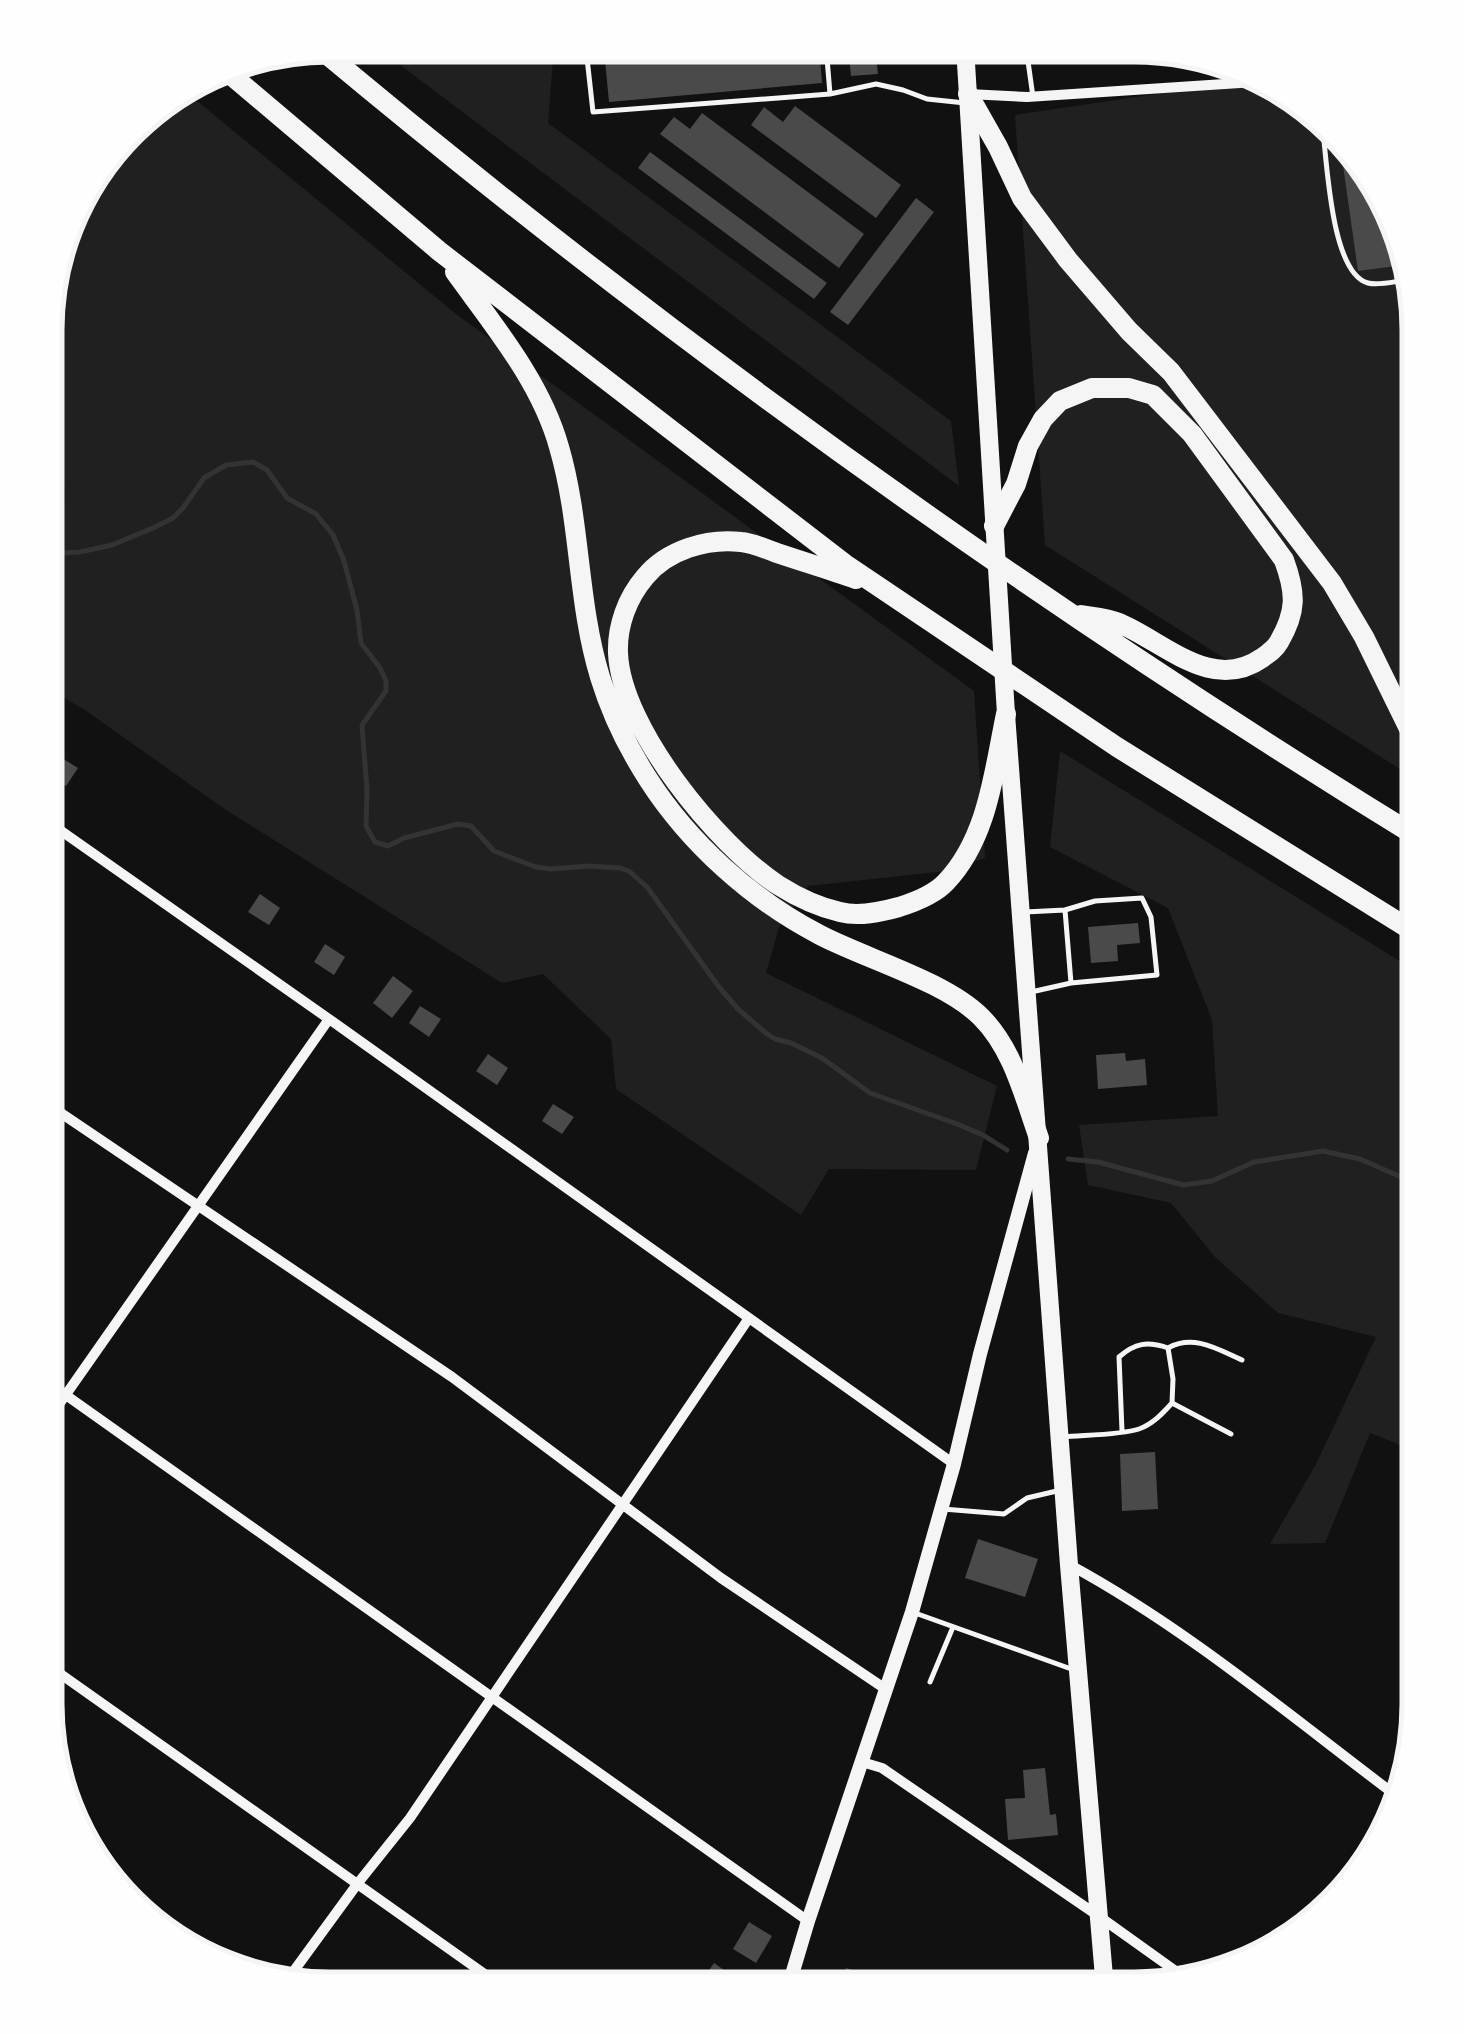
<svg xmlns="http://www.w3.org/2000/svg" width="1464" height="2034" font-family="Helvetica,sans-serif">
	<rect width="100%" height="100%" fill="#111"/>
	<!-- green -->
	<path fill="#202020" d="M378,45l176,1 -6,77 403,298 8,65 -556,-419z
		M1250,80l57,24 83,101 29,125v451l-374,-236 -30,-430z
		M185,91l271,223 518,377 11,167 -39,13 -138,15 -29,41 -13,46 231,113 -21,84 -147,-1 -28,46 -185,-126 -5,-50 -68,-65 -41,9 -276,-173 -141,-100 -38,-22 1,-396 35,-104 60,-73z
		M1060,751l359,222 -1,479 -48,-19 -45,110 -55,1 46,-80 60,-127 -98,-24 -63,-56 -44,-54 -83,-18 -9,-60 139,-9 -6,-96 -44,-112 -118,-61z"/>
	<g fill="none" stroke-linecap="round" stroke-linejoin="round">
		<!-- stream -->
		<path stroke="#333" stroke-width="5" d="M47,554l33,-2 32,-7 41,-17 20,-10 10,-10 21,-30 22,-13 27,-3 14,8 20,28 29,16 17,21 11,26 13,49 4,33 19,25 6,13v10l-24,34 5,65 -1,36 9,16 13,4 16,-8 54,-14 13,2 23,25 42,16 14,2 40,-3 30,2 9,3 18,16 72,100 19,22 29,25 8,5 16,4 31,15 48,35 87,31 26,11 24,15
			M1068,1159l30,3 85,23 29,-4 42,-19 69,-11 37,8 59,26"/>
	</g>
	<!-- building -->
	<path fill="#4a4a4a" d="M756,46h63l3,37 -213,19 -4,-42z
		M848,47h27l3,27 -27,2z
		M795,106l106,79 -25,33 -125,-93 13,-18 19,15z
		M702,113l162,121 -25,34 -179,-134 14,-17 16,12z
		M1340,144l50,61 14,60 -46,6z
		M650,152l177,131 -13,16 -176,-131z
		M916,198l18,14 -86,113 -18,-13z
		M57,755l21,13 -12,18 -19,-13z
		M260,894l20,14 -11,17 -21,-13z
		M1138,923l2,20 -23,2 1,16 -27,2 -3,-36z
		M325,944l20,13 -11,18 -20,-13z
		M393,976l20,15 -21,27 -19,-15z
		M420,1006l21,13 -12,18 -20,-14z
		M1125,1053l1,8 19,-2 2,26 -49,4 -2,-34z
		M488,1054l20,14 -11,17 -21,-14z
		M553,1104l21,13 -12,17 -20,-13z
		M1155,1452l3,57 -36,2 -2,-57z
		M978,1539l60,20 -13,38 -60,-19z
		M1045,1768l5,47 6,-1 2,21 -50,5 -3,-41 20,-1 -2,-28z
		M749,1922l23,14 -16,27 -23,-14z
		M714,1963l30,21 -3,4 -43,-2z
		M846,1968l32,11 -3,9h-35z"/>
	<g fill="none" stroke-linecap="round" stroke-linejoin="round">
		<!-- service -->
		<path stroke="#f5f5f5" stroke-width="5" d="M621,46l-35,3 7,63 237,-18 46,-10 27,6 24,9 38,4
			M826,46l4,48
			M1026,47l7,50
			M1322,123c5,34 8,150 46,160 11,3 28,-2 39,-3
			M1065,910l30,-9 47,-3 9,19 6,58 -86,8
			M1025,912l40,-2 6,73 -40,9
			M1168,1348c26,-14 49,1 74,12
			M1172,1403l59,31
			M1063,1437c21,-2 58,-2 76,-8 14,-5 24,-16 33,-26l1,-24 -5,-31c-21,-7 -33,-5 -49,9l3,74
			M943,1509l61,5 23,-16 34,-8
			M915,1613l159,57
			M930,1682l23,-55"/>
		<!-- minor -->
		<path stroke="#f5f5f5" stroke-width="10" d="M968,94l59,3 228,-15
			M47,821l282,198 625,445
			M46,1103l406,274 269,201 166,112
			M46,1381l762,540
			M46,1423l283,-404
			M1070,1565c116,63 219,150 324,229
			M45,1663l458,324
			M862,1762l20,6 218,149 84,60
			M285,1983l73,-100 52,-65 339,-500"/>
		<!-- tertiary -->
		<path stroke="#f5f5f5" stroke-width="14" d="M788,1988l20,-67 104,-309 42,-148 26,-110 55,-201"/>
		<!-- primary -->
		<path stroke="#f5f5f5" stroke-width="18" d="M965,47l41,667 63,851 36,424"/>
		<!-- motorway -->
		<path stroke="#f5f5f5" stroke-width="20" d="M318,47c347,290 715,554 1101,791
			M224,69l215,182 406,313 272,183 302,188
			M968,94l30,53 24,51 46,62 61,71 42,41 161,211 32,54 55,112
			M455,272c39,54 86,110 104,175 22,75 18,155 41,230 11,36 28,71 48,102 41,64 104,121 172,156 46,24 125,46 161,82 32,32 43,79 58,121
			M994,526l22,-42 12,-38 15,-27 17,-18 32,-13h37l24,7 39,39 92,126c12,33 13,51 -5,82 -4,7 -10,11 -17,16 -50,35 -98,-16 -143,-35 -12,-5 -26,-6 -38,-8
			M856,579c-26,-9 -52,-17 -79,-26 -11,-4 -24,-10 -36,-11 -34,-4 -74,8 -96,35 -18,21 -28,49 -27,76 3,75 99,192 160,232 19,12 40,22 62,27 19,5 41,0 59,-5 16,-5 35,-12 47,-25 42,-44 48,-111 60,-168"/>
	</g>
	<!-- crop -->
	<path d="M0 0H1464V2034H0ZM330 62H1134A268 268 0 0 1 1402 330V1704A268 268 0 0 1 1134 1972H330A268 268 0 0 1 62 1704V330A268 268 0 0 1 330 62Z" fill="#fefefe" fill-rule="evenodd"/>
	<path fill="none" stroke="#f5f5f5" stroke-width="5" d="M330 62H1134A268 268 0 0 1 1402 330V1704A268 268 0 0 1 1134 1972H330A268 268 0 0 1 62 1704V330A268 268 0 0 1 330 62Z"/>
</svg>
